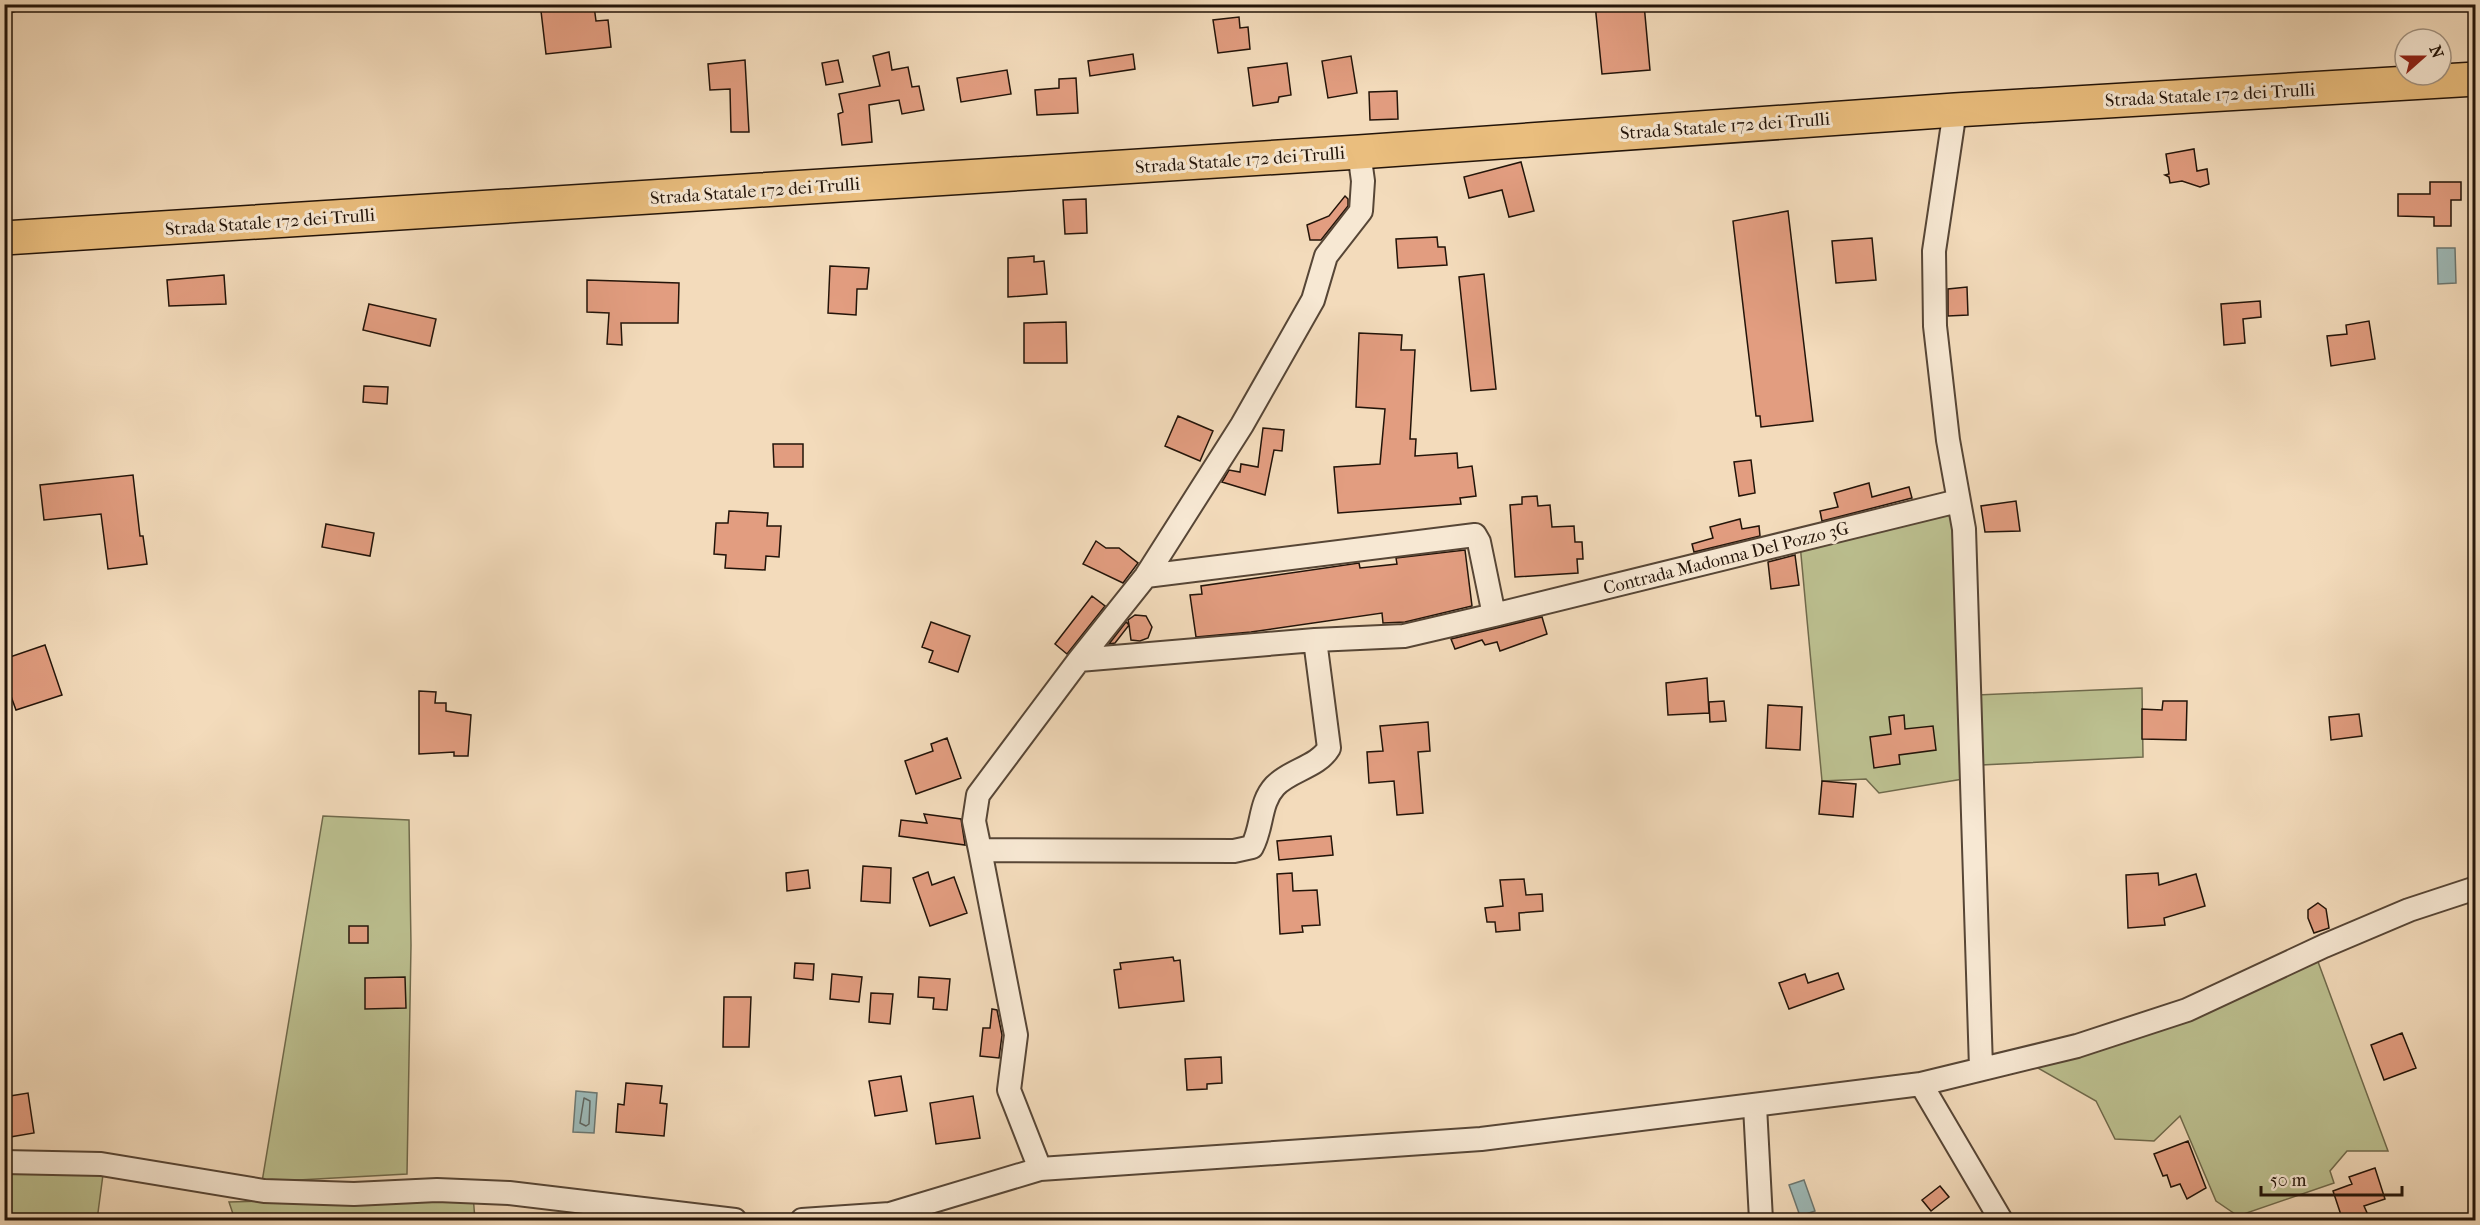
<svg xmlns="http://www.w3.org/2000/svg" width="2480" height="1225" font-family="'IM FELL French Canon',serif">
	<rect width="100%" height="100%" fill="#f3dbbb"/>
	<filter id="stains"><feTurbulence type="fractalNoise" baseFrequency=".00333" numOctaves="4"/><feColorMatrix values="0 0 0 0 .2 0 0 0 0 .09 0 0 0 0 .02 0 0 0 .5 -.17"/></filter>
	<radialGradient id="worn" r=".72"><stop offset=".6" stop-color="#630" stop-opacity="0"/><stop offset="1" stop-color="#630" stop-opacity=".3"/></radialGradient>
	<!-- green -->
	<path fill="#bcc090" stroke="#706a4c" stroke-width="1.5" d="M1955,511l22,184 165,-7 1,69 -162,8 -18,14 -84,14 -13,-14 -44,2 -22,-237z
		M323,816l86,4 2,125 -4,229 -145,8z
		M2317,959l71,192h-41l-17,20 4,12 -96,33 -22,-15 -36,-85 -26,25 -39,-2 -19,-38 -67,-38z
		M104,1167l-7,53h-92l-1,-51z
		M473,1195l2,25h-240l-6,-18z"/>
	<!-- water -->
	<path fill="#9db9b7" stroke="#6c7771" stroke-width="1.5" d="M2437,248h18l1,35 -18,1z
		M576,1091l21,2 -3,40 -21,-1z
		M1804,1180l11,31 -15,5 -11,-31z"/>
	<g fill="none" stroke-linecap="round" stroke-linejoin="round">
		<!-- shore -->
		<path stroke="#606660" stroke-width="1.5" d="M584,1098l6,3 -1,23 -3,2 -6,-3z"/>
	</g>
	<!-- building -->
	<path fill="#e29d80" stroke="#231409" stroke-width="1.5" d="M1595,4h49l6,66 -48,4z
		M594,6l2,15 12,-1 3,27 -65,7 -5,-43z
		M1239,17l1,11 8,-1 2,22 -32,4 -5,-33z
		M889,52l3,18 16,-3 4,20 7,-1 5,24 -22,4 -3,-14 -30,5 3,37 -30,3 -4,-31 5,-2 -4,-18 41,-8 -7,-30z
		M1133,54l2,15 -45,7 -2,-15z
		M1351,56l6,37 -29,5 -6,-37z
		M745,60l4,72h-18l-1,-43 -20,1 -2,-26z
		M838,60l5,22 -17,3 -4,-22z
		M1287,63l4,32 -12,2 -1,5 -25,4 -5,-38z
		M1007,70l4,24 -50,8 -4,-24z
		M1076,78l2,35 -41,2 -2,-25 24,-2v-9z
		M1397,91l1,28 -28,1 -1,-28z
		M2194,149l3,22 10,-2 2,15 -9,3 -18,-6 -12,2 -1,-6 -4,-2 4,-1 -3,-20z
		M1521,162l13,49 -25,6 -7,-27 -33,8 -5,-21z
		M2430,182h31v18h-10v26h-17v-9l-36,-1v-22h32z
		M1345,196l3,3v7l-27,34h-11l-3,-15 22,-9z
		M1086,199l1,34 -22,1 -2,-34z
		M1788,211l25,210 -52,6 -1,-11h-4l-23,-195z
		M1437,237l1,10h7l2,18 -49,3 -2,-29z
		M1872,238l4,42 -40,3 -4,-42z
		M1034,256v6l10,-1 3,33 -39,3v-39z
		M830,266l39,2 -2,21h-10l-1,26 -28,-2z
		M1484,274l12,115 -25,2 -12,-114z
		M224,275l2,29 -57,2 -2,-26z
		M587,280l92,3 -1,40h-57l1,22 -15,-1 2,-31 -22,-1z
		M1967,287l1,28 -20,1v-27z
		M2260,301l1,16 -18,2 2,24 -21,2 -3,-41z
		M369,304l67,15 -6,27 -67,-16z
		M2369,321l6,38 -44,7 -4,-30 20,-2 -1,-9z
		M1066,322l1,41h-43v-40z
		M1359,333l43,2 -1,15h14l-5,89h6l-1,17 42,-3 1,15 14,-2 4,30 -16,2 1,6 -123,9 -4,-46 46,-3 5,-55 -29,-2z
		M364,386l24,1 -1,17 -24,-2z
		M1178,416l35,15 -13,30 -35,-15z
		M1263,428l21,2 -2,21 -8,-1 -9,45 -43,-13 7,-12 11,2 1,-8 17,3z
		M773,444h30v23h-29z
		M1751,460l4,33 -16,3 -5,-34z
		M133,475l7,61h3l4,28 -39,5 -7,-55 -57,6 -4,-35z
		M1869,483l3,14 37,-10 3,11 -90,23 -2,-10 18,-4 -4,-14z
		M1537,496l1,10 12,-1 2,22 22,-1 1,16h7l1,17h-6l1,14 -63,4 -5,-72 12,-1v-7z
		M2016,501l4,30 -35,1 -4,-26z
		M729,511l39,2 -1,13h14l-2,31 -13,-1 -1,14 -40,-2 1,-13 -12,-1 2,-31h12z
		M1740,519l2,10 17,-3 1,10 -66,16 -2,-8 21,-6 -3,-11z
		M326,524l48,9 -4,23 -48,-9z
		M1096,541l10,7h13l19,15 -15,20 -40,-19z
		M1465,550l7,56 -67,16 -22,1 -1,-10 -131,19 -55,5 -6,-42 12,-1 -1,-8 158,-23 1,5 37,-4 -1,-6z
		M1795,555l4,30 -28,4 -3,-27z
		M1092,596l13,10 -38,48 -12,-10z
		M1135,615l11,1 6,11 -4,11 -8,3 -9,-1 -2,-15 -14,18 -6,1 17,-22 3,3 -1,-5z
		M1542,617l5,17 -47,17 -3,-9 -12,3 -3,-5 -27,9 -4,-10z
		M931,622l39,14 -12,36 -29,-10 4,-11 -11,-4z
		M45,645l17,50 -46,15 -12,-33v-18z
		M1707,678l2,35 -41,2 -2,-32z
		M419,691l17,1 -1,11h11v8l25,4 -3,41h-14v-4l-35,2z
		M1724,701l2,20 -16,1 -1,-20z
		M2163,701h24l-1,39 -44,-1v-30l20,1z
		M1768,705l34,2 -2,43 -34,-2z
		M2359,714l3,22 -31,4 -2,-23z
		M1904,715l1,14 28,-3 3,24 -37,5 1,9 -26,4 -4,-31 21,-3 -2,-17z
		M1428,722l2,29 -12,1 5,61 -26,2 -3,-34 -25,2 -2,-31 16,-1 -3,-25z
		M947,738l14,40 -45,16 -11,-33 28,-10 -2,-7z
		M1822,781l34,3 -3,33 -34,-3z
		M924,814l37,5 4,26 -66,-9 2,-16 26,3z
		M1331,836l2,19 -54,5 -2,-19z
		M863,866l28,2 -1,35 -29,-2z
		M808,870l2,18 -23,3 -1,-18z
		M928,872l4,13 22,-8 13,36 -37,13 -17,-48z
		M1292,873l1,18 24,-1 3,35 -18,1 1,6 -23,2 -3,-60z
		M2158,873l1,12 37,-11 9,32 -41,12 1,7 -37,3 -2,-53z
		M1524,879l2,16 16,-1 1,17 -24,2 1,17 -24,2 -1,-10h-8l-2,-14 18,-2 -3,-26z
		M2318,903l8,6 3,19 -15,5 -6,-15v-8z
		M349,926h19v17h-19z
		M1173,957l1,4 6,-1 4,41 -65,7 -5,-38 7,-1 -1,-6z
		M795,963l19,1 -1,16 -19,-2z
		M1838,973l6,16 -55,20 -10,-26 26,-9 3,9z
		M832,974l30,3 -3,25 -29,-3z
		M405,977l1,31 -41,1v-31z
		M919,977l31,2 -3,31 -14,-1 1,-11 -16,-1z
		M871,993l22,1 -3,30 -21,-2z
		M724,997h27l-2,50h-26z
		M992,1009l5,1 5,25 -3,23 -19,-2 3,-28h7z
		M2402,1033l14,35 -32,12 -13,-35z
		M1221,1057l1,26 -15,1v5l-20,1 -2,-31z
		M901,1076l6,35 -32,5 -6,-35z
		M626,1083l36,3 -2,17 7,1 -3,32 -48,-4 2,-28 6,1z
		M28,1093l6,40 -30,5v-41z
		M973,1096l7,42 -44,6 -6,-41z
		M2188,1141l18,47 -19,11 -7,-15 -9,3 -4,-12 -4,1 -9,-22z
		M2375,1168l10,31 -21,7 4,9 -25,6 -10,-30 19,-7 -3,-7z
		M1940,1186l9,11 -18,14 -9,-11z"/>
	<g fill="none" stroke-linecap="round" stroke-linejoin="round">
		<!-- minor casing -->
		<g stroke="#574636" stroke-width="26">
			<path id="minor" d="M1955,110l-21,141 1,75 13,114 16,89 17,539
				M1146,576l329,-41 4,7 15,73 -90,21 -89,4 14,108c-11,19 -39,22 -54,38 -16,17 -12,41 -23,61l-18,4 -254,-1 36,185 -7,55 31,79 441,-30 440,-55 156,-38 110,-36 137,-64 85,-36 67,-22
				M1494,615l464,-114
				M1079,660l236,-20
				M980,850l-6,-29 4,-26 101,-135 67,-84 96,-151 71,-125 13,-44 35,-45 2,-30 -4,-29
				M1921,1084l80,136
				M1755,1106l6,114
				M4,1162l97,2 163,27 90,3 83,-4 72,3 226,27
				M802,1220l88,-6 150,-45"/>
		</g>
		<!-- primary casing -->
		<g stroke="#231409" stroke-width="36">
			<path id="primary" d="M4,238l1355,-86 596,-42 521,-31"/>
		</g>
		<!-- minor -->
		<use href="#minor" stroke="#f7e8d3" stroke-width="22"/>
		<!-- primary -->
		<use href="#primary" stroke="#eabe7e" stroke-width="33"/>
		<!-- rail casing -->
		<g stroke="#231409" stroke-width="7">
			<path id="rail" d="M4,12l27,-8"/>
		</g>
		<!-- rail -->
		<use href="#rail" stroke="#f7e8d3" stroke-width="4.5" stroke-dasharray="14" stroke-linecap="butt"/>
	</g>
	<g text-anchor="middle" stroke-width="6" stroke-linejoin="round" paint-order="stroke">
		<!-- street labels -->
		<g font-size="18" fill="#231409" stroke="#f7e8d3">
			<text transform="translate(2210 95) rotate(-3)" y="6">Strada Statale 172 dei Trulli</text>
			<text transform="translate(1725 126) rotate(-4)" y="6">Strada Statale 172 dei Trulli</text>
			<text transform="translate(1240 160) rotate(-4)" y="6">Strada Statale 172 dei Trulli</text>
			<text transform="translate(755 191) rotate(-4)" y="6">Strada Statale 172 dei Trulli</text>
			<text transform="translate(270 222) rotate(-4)" y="6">Strada Statale 172 dei Trulli</text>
			<text transform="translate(1726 558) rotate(-14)" y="6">Contrada Madonna Del Pozzo 3G</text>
		</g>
	</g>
	<!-- margin -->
	<rect width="2480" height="1225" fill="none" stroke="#f3dbbb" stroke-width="24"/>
	<rect x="6" y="6" width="2468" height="1213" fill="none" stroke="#231409" stroke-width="3"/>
	<rect x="12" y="12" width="2456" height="1201" fill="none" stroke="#231409" stroke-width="1.5"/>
	<!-- north arrow -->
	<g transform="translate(2423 57) rotate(69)"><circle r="28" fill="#f7e8d3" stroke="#a29382" stroke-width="1.5"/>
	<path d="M0-4.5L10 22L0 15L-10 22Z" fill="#8f2418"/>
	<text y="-9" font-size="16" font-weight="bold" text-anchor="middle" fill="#231409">N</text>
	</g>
	<!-- scale -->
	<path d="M2261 1186v9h141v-9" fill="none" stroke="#231409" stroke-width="3"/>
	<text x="2270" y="1186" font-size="18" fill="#231409" stroke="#f7e8d3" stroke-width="4.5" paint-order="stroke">50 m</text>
	<rect width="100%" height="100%" filter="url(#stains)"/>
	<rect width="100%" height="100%" fill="url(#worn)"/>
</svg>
